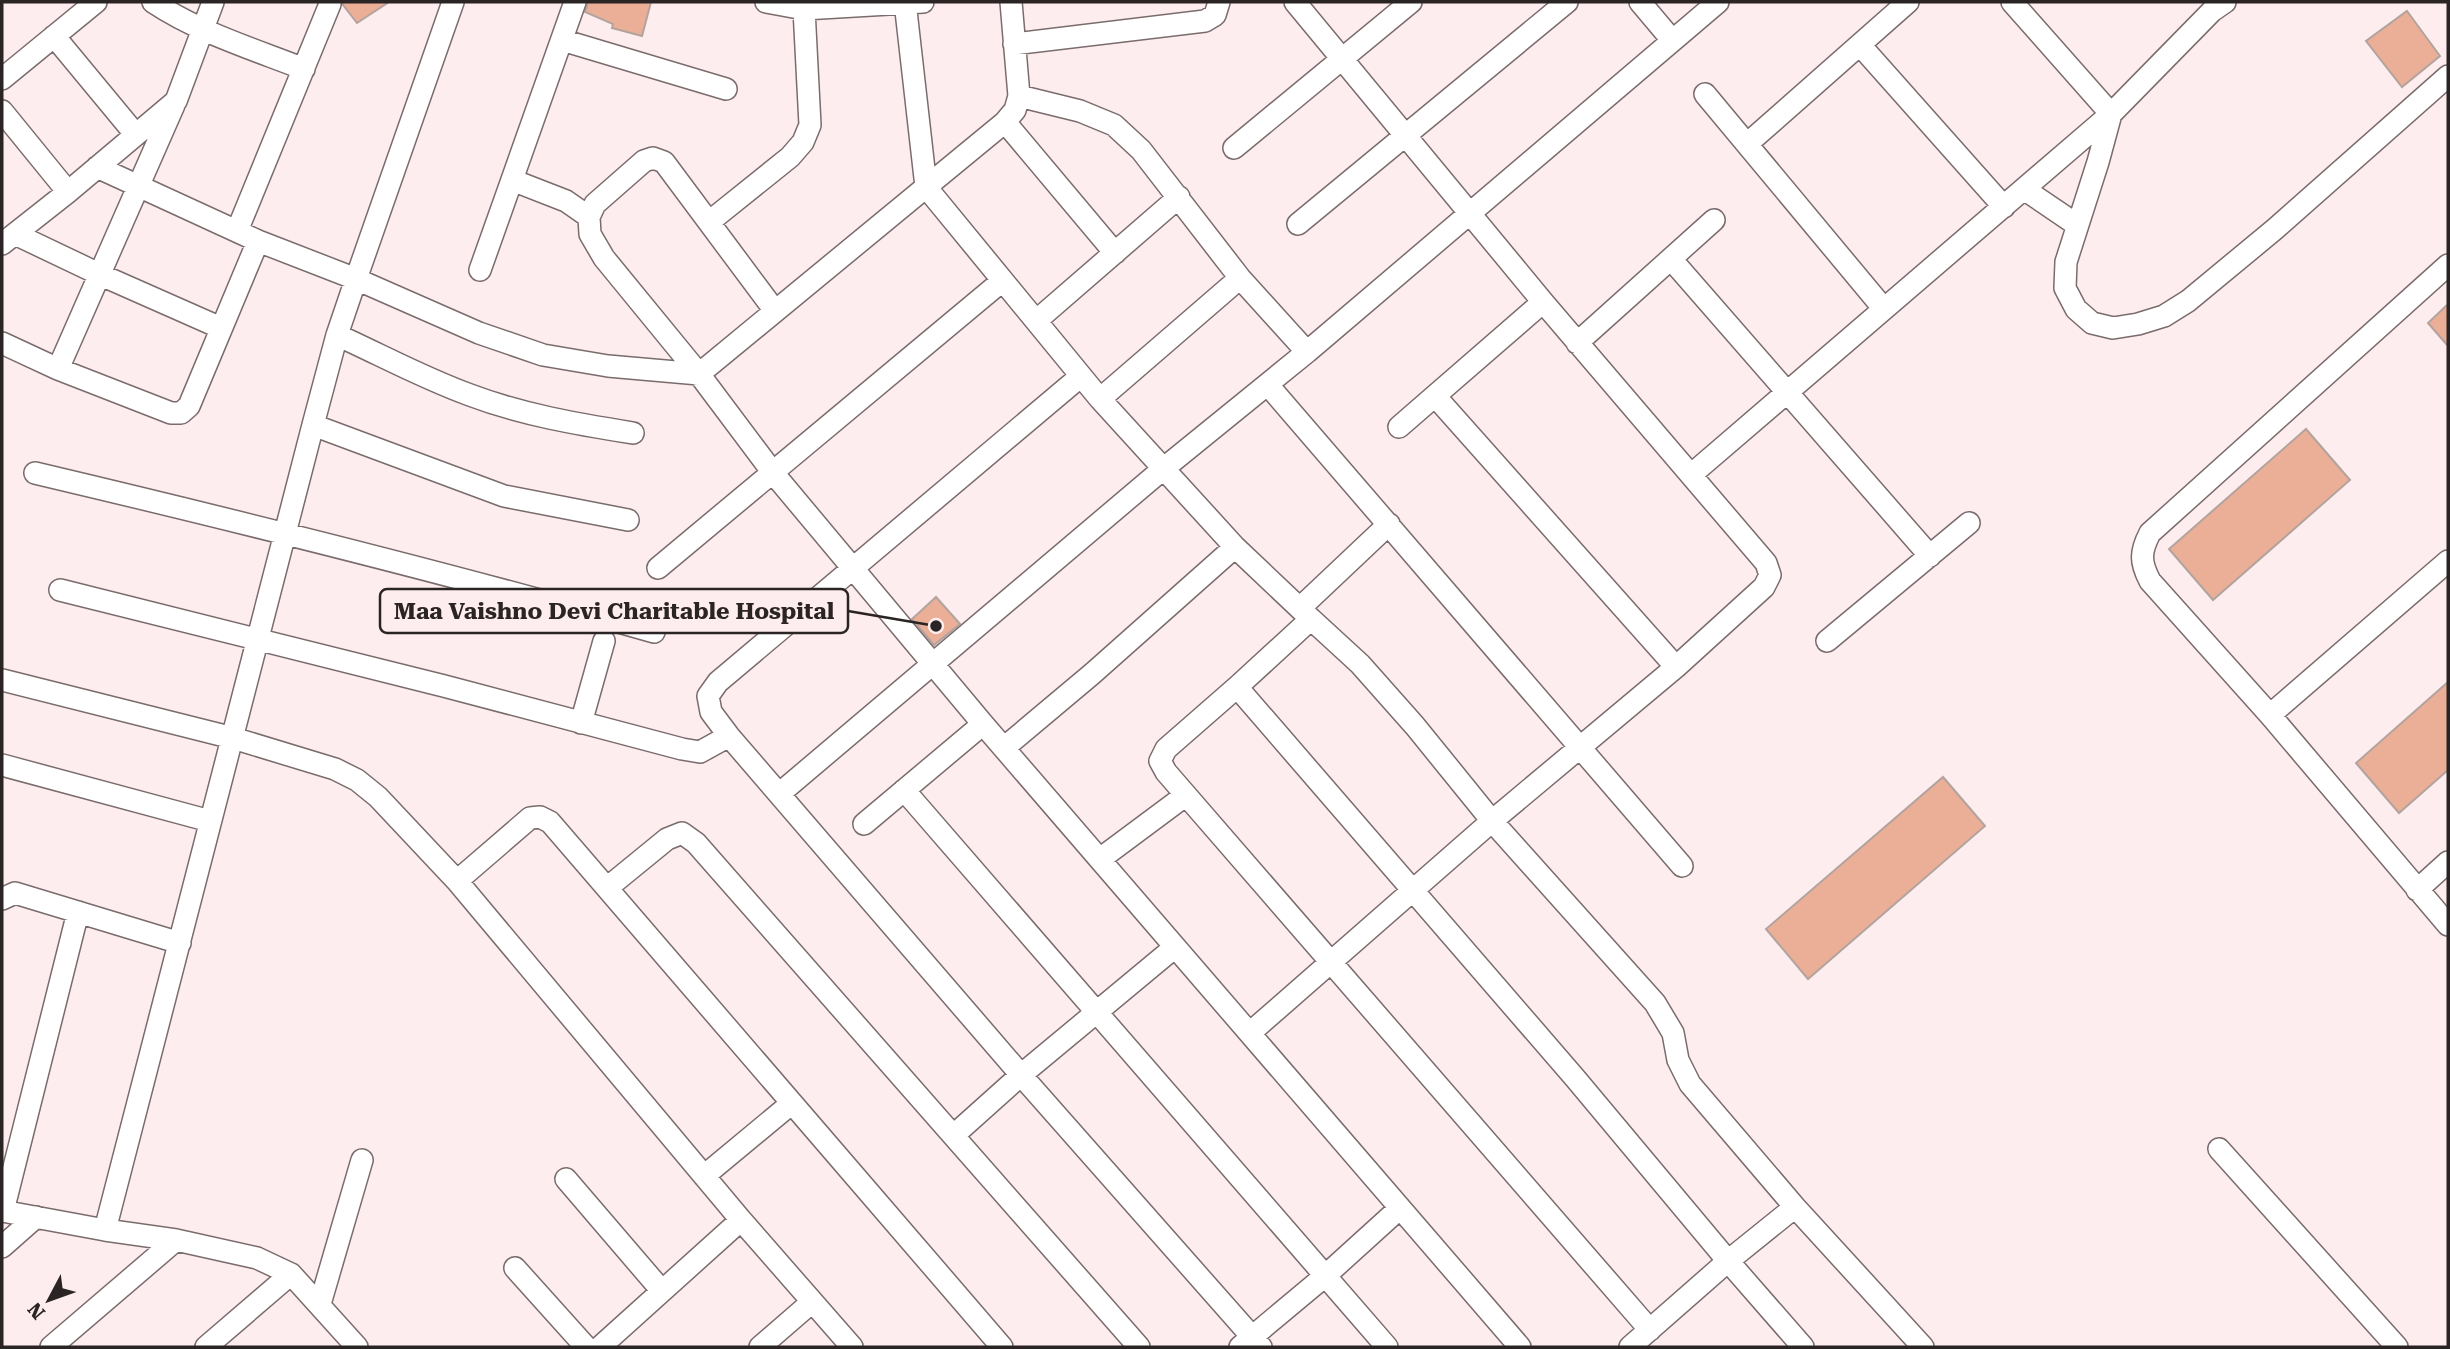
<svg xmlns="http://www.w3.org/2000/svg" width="2450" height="1349" font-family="'Roboto Serif',serif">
	<rect width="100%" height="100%" fill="#feedee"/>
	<!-- building -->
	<path fill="#ebaf97" stroke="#b2a39e" stroke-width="2" d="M343,2h46l-32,21 -14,-18z
		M588,2h63l-9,34 -30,-8 1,-4 -28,-12z
		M2407,11l33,45 -38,31 -36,-46z
		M2448,304v42l-20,-23z
		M2306,429l44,51 -137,120 -44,-51z
		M936,597l24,27 -26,21 -22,-26z
		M2448,682v88l-49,43 -43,-50z
		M1943,777l42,49 -177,153 -42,-50z"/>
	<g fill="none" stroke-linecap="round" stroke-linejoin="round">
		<!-- minor casing -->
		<g stroke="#7a6b6c" stroke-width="24">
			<path id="minor" d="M153,2c45,30 100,47 151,67
				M766,2l38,7 119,-7
				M1011,2l8,94 -4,14 -10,12 -79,65 174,212 135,148 76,72 -74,68 338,391 153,183 -98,86
				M1640,2l32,38
				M2012,2l99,112 -13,48 -32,100 -1,26 11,21 16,14 21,5 25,-4 26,-8 24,-15 87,-72 173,-153
				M54,36l82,99
				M562,40l164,49
				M1014,44l191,-23 10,-6 4,-13
				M1860,45l144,162
				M2,79l94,-77
				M1705,94l179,215
				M1019,96l61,15 34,14 27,25 99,128 67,74
				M2,111l66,81
				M1005,122l110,131
				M1747,144l161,-142
				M1234,148l177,-146
				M97,167l161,74 98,38 97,-277
				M512,180l54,21 23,16 1,17 14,24 95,116 75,100 209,250 537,623
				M2024,189l53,36
				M589,217l6,-13 49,-43 9,-3 11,4 111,149
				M709,222l81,-65 13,-15 7,-17 -6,-116
				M1298,224l269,-222
				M237,231l93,-227
				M15,234l86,41 120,53
				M2,244l66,-52 108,-91 37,-99
				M1671,259l259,297
				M2448,265l-298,268c-10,19 -10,29 0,48l120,134 178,210
				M480,270l95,-268
				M1036,321l143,-124
				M337,335c44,20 88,44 133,60 53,20 107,29 163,38
				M2,343l56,26 113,44h10l8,-7 69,-165
				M1577,343l137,-123
				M58,369l116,-264
				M1081,376l-363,306 -10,14 3,16 18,24 292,339 240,272
				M1268,385l414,481
				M1435,396l241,271
				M1100,399l140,-121
				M313,425l191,71 124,24
				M1399,427l144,-125
				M35,473c207,49 414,100 619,159
				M1692,474l419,-360 101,-103 13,-9
				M658,568l344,-287
				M60,590l384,96 238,63 18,3 29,-16
				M1300,608l89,-84
				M1311,619l49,45 55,62 77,95 163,182 18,30 5,27 12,24 105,123 128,140
				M1827,641l142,-118
				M2,680l231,58 102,31 22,11 21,17 79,84 284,339
				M1237,687l-71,62 -6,12 6,11 484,558
				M2270,715l178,-154
				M581,723l23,-82
				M1005,747l87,-73 143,-127
				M2,765l208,56
				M904,790l483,557
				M779,794l384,-325 144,-117 411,-350
				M864,824l119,-100
				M1100,859l86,-64
				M457,881l73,-63 10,-1 10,5 452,525
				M607,888l60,-49 15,-6 14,10 443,504
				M2417,890l31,-28
				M2,899l13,-6 165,50
				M1251,1032l241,-211 184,-154 88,-80 6,-12 -4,-12 -223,-261 -248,-300
				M954,1135l67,-60 154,-128
				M2219,1149l178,198
				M704,1176l88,-73
				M566,1179l96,112
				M1795,1207l-67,54 75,86
				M2,1211l103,19 71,10 81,18 34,16 66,73
				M3,1211l75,-299
				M105,1230l208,-805 24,-90 19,-56 123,54 64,22 65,11 91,8 227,-187 -21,-185
				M2,1247l34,-30
				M515,1268l71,79
				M320,1304l42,-144
				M51,1347l125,-107
				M206,1347l85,-73
				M600,1347l141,-127 111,127
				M760,1347l52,-45
				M1240,1347l85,-71 75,-68"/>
		</g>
		<!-- minor -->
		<use href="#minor" stroke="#fff" stroke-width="21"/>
	</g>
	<!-- callouts -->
	<path fill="none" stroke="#2a2424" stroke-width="2.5" d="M936 626L848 611"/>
	<circle fill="#2a2424" stroke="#feedee" stroke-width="2.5" cx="936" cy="626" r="7"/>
	<rect fill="#feedee" stroke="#2a2424" stroke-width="2.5" x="380" y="589" width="468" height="44" rx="7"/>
	<g font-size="23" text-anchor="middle" font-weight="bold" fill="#2a2424">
		<text x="614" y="619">Maa Vaishno Devi Charitable Hospital</text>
	</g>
	<!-- border -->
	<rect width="2450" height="1349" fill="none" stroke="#2a2424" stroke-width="7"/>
	<!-- north arrow -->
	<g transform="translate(49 1300) rotate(229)" stroke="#feedee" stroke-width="5" paint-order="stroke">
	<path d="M0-5L12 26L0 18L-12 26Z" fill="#2a2424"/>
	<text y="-10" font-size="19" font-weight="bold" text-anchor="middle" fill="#2a2424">N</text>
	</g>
</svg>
